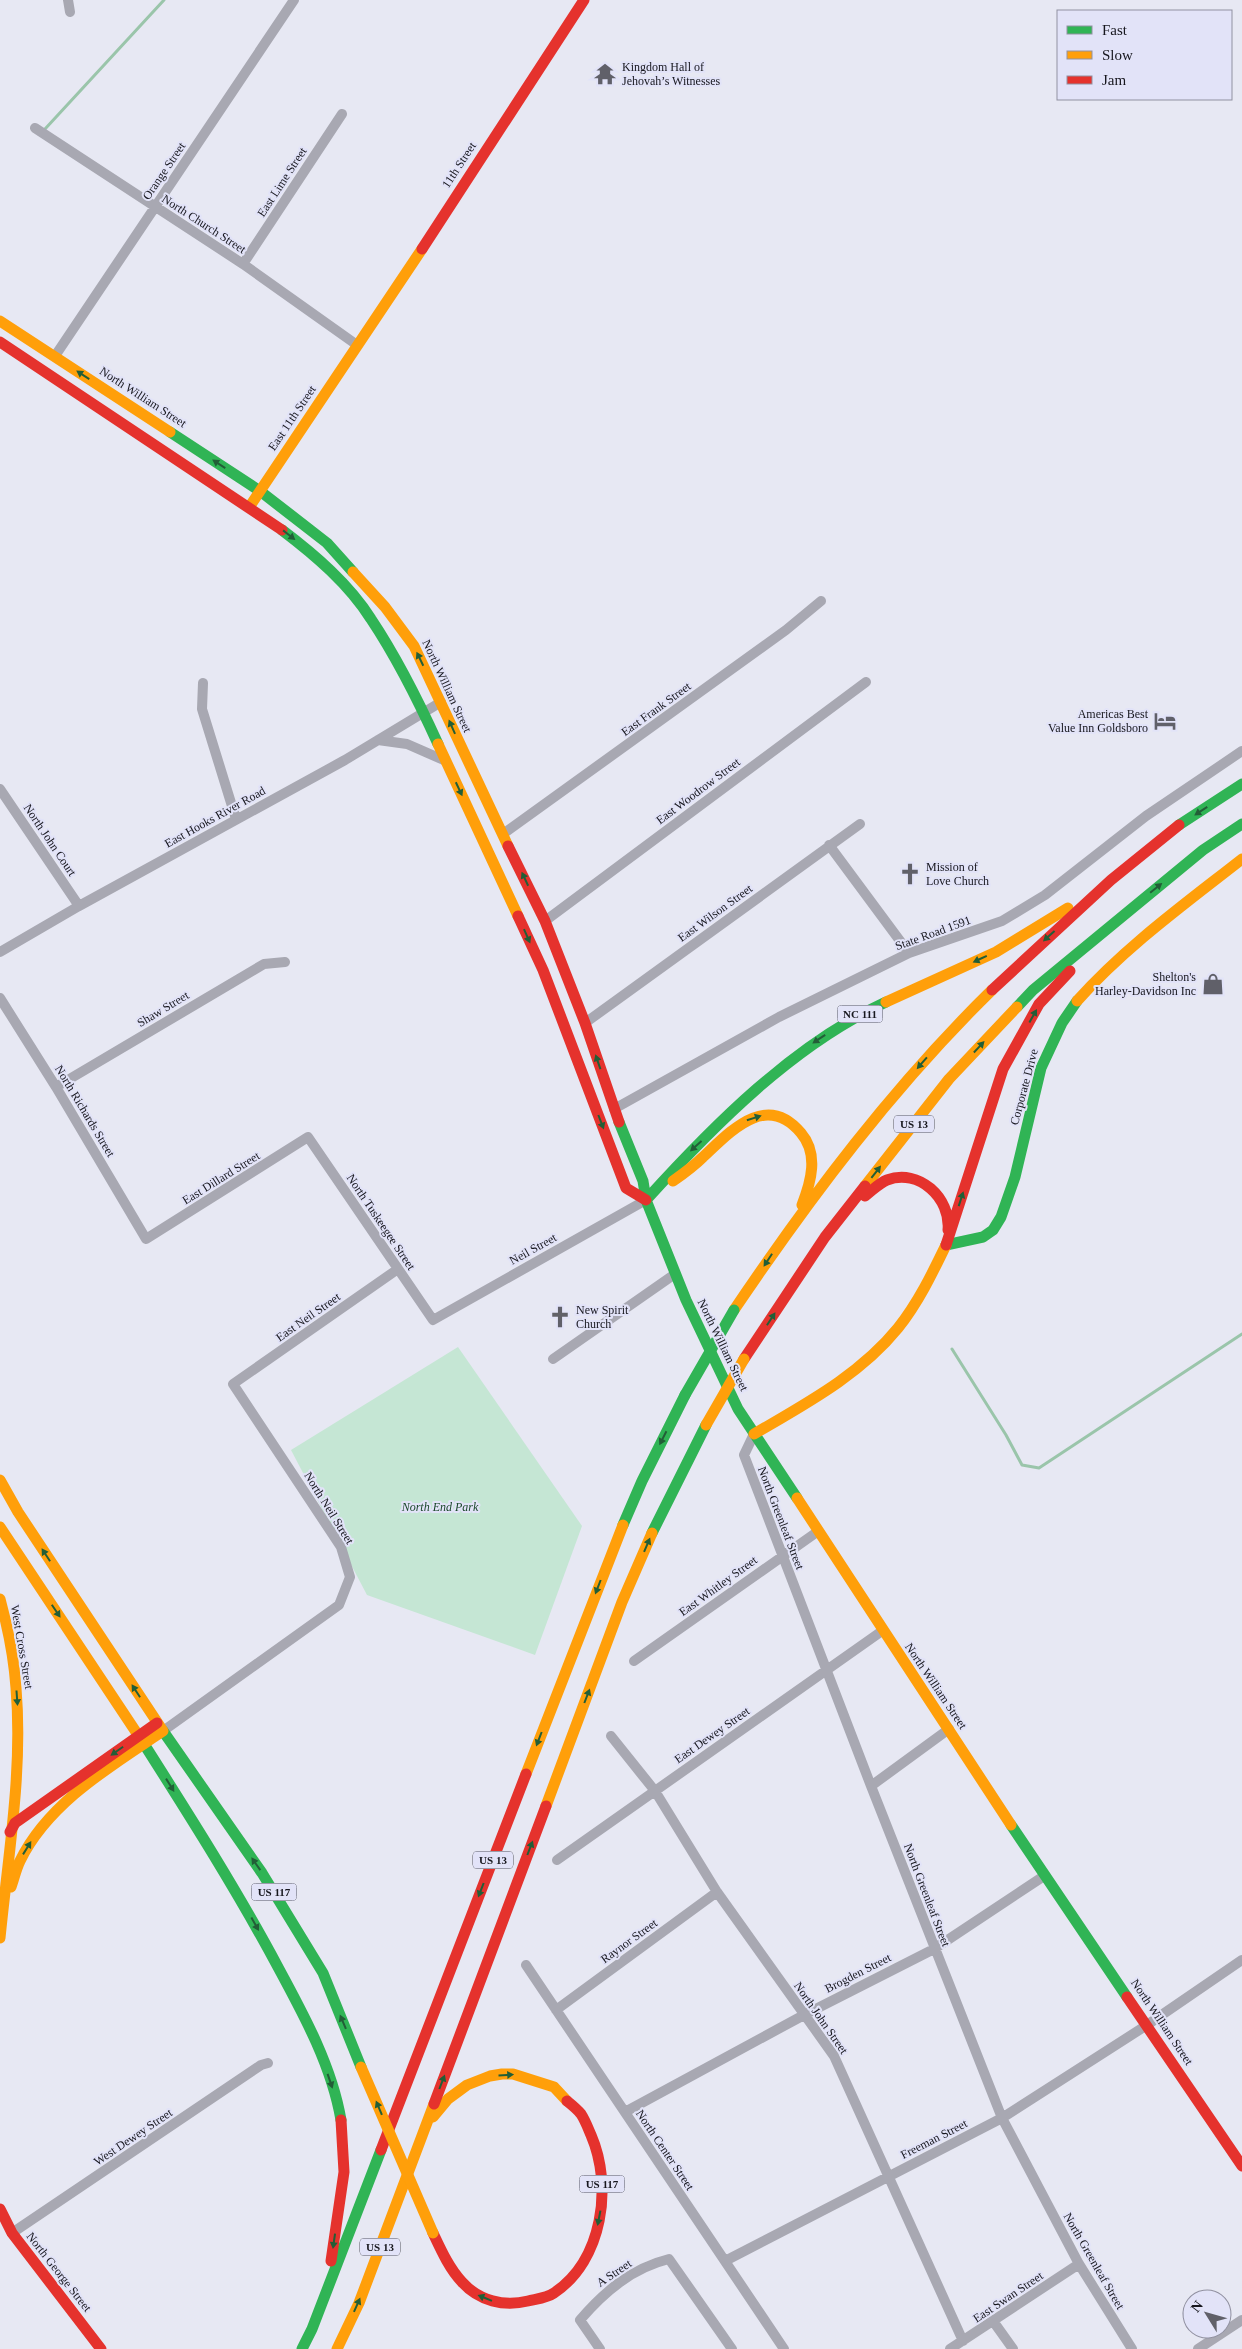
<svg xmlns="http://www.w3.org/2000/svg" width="1242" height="2349" font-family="'Times New Roman',serif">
	<rect width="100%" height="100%" fill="#e7e8f3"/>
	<!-- green -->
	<path fill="#c5e6d4" d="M458,1347l124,179 -47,129 -168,-60 -76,-145z"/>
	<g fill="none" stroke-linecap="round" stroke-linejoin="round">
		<!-- stream -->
		<path stroke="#9ac5aa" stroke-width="3" d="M45,129l119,-129
			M952,1349l54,86 16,30 17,3 203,-134"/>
		<!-- street -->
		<path stroke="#a8a8b2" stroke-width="10" d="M68,0l2,12
			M35,128l208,136 114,81
			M243,264l99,-150
			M55,356l239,-356
			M203,683l-1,26 34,110
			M378,740l29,4 39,17
			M0,789l79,117
			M503,834l283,-204 35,-29
			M829,845l80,108
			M545,921l321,-239
			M0,952l79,-46 266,-146 96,-58
			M0,998l56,89 90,152 162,-102 125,183 213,-120
			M585,1023l275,-199
			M56,1087l208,-123 21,-2
			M614,1109l165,-92 130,-64 93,-32 43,-26 101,-79 96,-65
			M553,1359l122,-85
			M754,1434l-10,21 127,331 131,332 77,146 53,85
			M634,1661l183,-129
			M163,1731l176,-126 11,-28 -9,-30 -108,-163 165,-115
			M611,1736l44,55 62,101 117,164 129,285
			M871,1786l78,-57
			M557,1860l325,-229
			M526,1965l258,384
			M556,2010l161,-118
			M625,2112l179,-97 130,-66 110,-73
			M12,2233l249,-168 7,-2
			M725,2261l277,-143 145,-93 95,-65
			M993,2321l20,28
			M600,2349l-20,-29c24,-28 52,-52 89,-61l63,90
			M950,2349l129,-85
			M1198,2349l44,-29"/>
		<!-- fast -->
		<path stroke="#30b455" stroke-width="11" d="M170,432l90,59 67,52 26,29
			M282,530c33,25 67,54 89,89 26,39 48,83 67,125
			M1179,825l63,-41
			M1017,1007l16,-17 170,-140 39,-26
			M619,1122l24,59 3,19 40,100 52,109 59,89
			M646,1200c67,-74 148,-156 240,-198
			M946,1245l37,-8 10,-7 8,-13 14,-40 26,-109 21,-45 15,-22
			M623,1525l19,-44 43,-86
			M652,1533l54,-108
			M163,1731l99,142 61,100 38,94
			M144,1744c47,74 94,148 135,225 26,48 53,98 62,151
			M1011,1825l116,172
			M302,2349l10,-20 69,-179"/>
		<!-- slow -->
		<path stroke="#ff9f0a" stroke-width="11" d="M0,321l170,111
			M250,506l172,-257
			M353,572l32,35 29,39 94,200
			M438,744l80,172
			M1077,1001c48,-54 109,-98 165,-142
			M886,1002l110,-50 72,-44
			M673,1181c10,-7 21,-15 30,-24 27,-25 63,-66 98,-24 18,21 10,49 1,72
			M865,1186l84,-107 68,-72
			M734,1310c77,-114 160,-224 258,-320
			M754,1434c51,-30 106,-59 144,-106 20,-25 34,-54 48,-83
			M0,1480l18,32 145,219
			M797,1498l214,327
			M0,1527l144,217
			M0,1599c8,29 14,59 16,89 7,83 -8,168 -16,250
			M526,1774l97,-249
			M546,1806l76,-204 30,-69
			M11,1887c3,-8 5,-18 9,-26 28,-58 91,-95 143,-130
			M433,2117l15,-18 19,-14 23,-9 12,-2h11l41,13 13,14
			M337,2349l22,-46 75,-199"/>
		<!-- jam -->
		<path stroke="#e5322d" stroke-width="11" d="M422,249l162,-249
			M0,342l282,188
			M508,846l37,75 40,102 34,99
			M518,916l25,54 83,218 20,12
			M992,990l119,-110 68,-55
			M865,1196c7,-5 14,-13 22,-16 32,-12 64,18 61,50
			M946,1245l57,-176 36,-65 31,-33
			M744,1359l81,-122 40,-51
			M10,1832l5,-9 142,-100
			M1127,1997l115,169
			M434,2104l112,-298
			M381,2150l145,-376
			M0,2209l12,24 89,116
			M433,2233c8,17 16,35 29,49 17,19 42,25 66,19 8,-2 19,-3 26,-8 49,-33 59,-107 37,-158 -3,-7 -6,-15 -10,-21 -4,-5 -9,-9 -14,-13
			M331,2261l13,-89 -3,-52"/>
		<!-- fast-bridge -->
		<path stroke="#30b455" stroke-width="11" d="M685,1395l49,-85"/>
		<!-- slow-bridge -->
		<path stroke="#ff9f0a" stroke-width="11" d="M706,1425l38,-66
			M361,2067l72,166"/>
	</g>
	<!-- one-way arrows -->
	<defs><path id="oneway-solid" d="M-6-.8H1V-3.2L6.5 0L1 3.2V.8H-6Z" transform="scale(1.25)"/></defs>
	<g fill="#225e37">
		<use href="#oneway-solid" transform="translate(83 375) rotate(-147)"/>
		<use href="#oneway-solid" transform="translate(219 464) rotate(-147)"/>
		<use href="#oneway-solid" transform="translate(289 535) rotate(38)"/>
		<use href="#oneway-solid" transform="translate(420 659) rotate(-116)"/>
		<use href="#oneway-solid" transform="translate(452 727) rotate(-114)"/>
		<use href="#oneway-solid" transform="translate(459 789) rotate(65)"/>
		<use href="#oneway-solid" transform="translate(1201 811) rotate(147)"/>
		<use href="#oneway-solid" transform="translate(525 879) rotate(-115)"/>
		<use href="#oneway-solid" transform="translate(1156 888) rotate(-39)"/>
		<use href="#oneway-solid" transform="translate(527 936) rotate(66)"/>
		<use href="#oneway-solid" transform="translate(1049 936) rotate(138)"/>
		<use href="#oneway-solid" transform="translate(980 959) rotate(155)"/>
		<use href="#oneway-solid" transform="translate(1033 1016) rotate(-61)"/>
		<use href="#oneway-solid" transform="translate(819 1039) rotate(146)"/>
		<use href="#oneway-solid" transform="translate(979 1047) rotate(-47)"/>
		<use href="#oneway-solid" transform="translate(598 1062) rotate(-109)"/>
		<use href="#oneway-solid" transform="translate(922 1063) rotate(131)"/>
		<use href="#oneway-solid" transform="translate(754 1118) rotate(-18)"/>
		<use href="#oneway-solid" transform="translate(601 1122) rotate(69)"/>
		<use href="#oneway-solid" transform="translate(696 1146) rotate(138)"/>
		<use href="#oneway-solid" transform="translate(876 1172) rotate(-52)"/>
		<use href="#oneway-solid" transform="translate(961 1199) rotate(-72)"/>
		<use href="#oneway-solid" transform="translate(768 1260) rotate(123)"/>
		<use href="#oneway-solid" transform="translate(771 1319) rotate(-57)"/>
		<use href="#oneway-solid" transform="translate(663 1438) rotate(117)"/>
		<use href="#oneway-solid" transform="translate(647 1545) rotate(-67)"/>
		<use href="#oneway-solid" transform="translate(46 1555) rotate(-123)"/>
		<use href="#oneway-solid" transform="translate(598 1587) rotate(111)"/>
		<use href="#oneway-solid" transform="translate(56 1611) rotate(56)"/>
		<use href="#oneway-solid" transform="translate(136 1691) rotate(-123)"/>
		<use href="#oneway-solid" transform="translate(587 1696) rotate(-69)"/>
		<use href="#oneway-solid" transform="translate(17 1698) rotate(86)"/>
		<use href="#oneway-solid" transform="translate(539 1739) rotate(111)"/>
		<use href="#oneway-solid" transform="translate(117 1751) rotate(145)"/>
		<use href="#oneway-solid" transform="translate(170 1785) rotate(58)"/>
		<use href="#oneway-solid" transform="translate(27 1848) rotate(-58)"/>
		<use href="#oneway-solid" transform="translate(530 1848) rotate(-69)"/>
		<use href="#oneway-solid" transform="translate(256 1864) rotate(-125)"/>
		<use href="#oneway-solid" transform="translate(481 1890) rotate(111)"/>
		<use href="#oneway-solid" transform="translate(255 1924) rotate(61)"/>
		<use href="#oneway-solid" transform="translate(343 2022) rotate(-113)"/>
		<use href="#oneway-solid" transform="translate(506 2075) rotate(-3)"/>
		<use href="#oneway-solid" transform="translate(330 2081) rotate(71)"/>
		<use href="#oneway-solid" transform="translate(442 2082) rotate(-69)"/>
		<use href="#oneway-solid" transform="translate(379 2108) rotate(-113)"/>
		<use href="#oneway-solid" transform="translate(599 2218) rotate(101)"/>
		<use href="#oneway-solid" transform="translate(334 2241) rotate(98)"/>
		<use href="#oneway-solid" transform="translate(485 2298) rotate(-158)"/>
		<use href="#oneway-solid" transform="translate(357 2305) rotate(-66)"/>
	</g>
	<!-- icons -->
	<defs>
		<g id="temple-bare" transform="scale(1.725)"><path d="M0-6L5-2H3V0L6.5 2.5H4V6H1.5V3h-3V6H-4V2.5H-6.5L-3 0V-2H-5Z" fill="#606069" stroke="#e2e3f8" stroke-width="2.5" paint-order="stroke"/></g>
		<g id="hotel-bare" transform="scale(1.725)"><path d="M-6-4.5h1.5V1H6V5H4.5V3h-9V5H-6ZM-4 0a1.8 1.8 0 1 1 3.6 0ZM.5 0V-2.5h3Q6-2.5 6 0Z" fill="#606069" stroke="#e2e3f8" stroke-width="2.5" paint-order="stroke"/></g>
		<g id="church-bare" transform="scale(1.725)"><path d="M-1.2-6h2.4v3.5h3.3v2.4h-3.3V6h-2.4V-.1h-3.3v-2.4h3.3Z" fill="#606069" stroke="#e2e3f8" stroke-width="2.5" paint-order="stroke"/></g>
		<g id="shop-bare" transform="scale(1.725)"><path d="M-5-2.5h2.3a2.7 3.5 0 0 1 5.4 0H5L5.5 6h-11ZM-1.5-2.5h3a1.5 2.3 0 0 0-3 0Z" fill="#606069" stroke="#e2e3f8" stroke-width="2.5" paint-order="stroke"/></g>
	</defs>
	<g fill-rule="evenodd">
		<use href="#temple-bare" x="605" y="74"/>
		<use href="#hotel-bare" x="1165" y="721"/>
		<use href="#church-bare" x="910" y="874"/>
		<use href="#shop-bare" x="1213" y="984"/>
		<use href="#church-bare" x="560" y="1317"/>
	</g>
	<g text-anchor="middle" stroke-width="4" stroke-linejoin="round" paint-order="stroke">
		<!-- shield labels -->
		<g fill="#e2e3f8" stroke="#54545f" stroke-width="1">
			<rect x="837.5" y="1005.5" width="45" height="17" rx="4"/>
			<rect x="894" y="1115.5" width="40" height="17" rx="4"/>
			<rect x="473" y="1851.5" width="40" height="17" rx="4"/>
			<rect x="251.5" y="1883.5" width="45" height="17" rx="4"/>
			<rect x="579.5" y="2175.5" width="45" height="17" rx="4"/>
			<rect x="360" y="2238.5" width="40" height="17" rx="4"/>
		</g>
		<g font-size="11" font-weight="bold" fill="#17171e">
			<text x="860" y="1018">NC 111</text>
			<text x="914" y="1128">US 13</text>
			<text x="493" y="1864">US 13</text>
			<text x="274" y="1896">US 117</text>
			<text x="602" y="2188">US 117</text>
			<text x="380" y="2251">US 13</text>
		</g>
		<!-- poi labels -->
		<g font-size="12" fill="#17171e" stroke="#e2e3f8" text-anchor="start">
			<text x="622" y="71">Kingdom Hall of<tspan x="622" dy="14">Jehovah’s Witnesses</tspan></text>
			<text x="1148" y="718" text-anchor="end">Americas Best<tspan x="1148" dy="14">Value Inn Goldsboro</tspan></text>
			<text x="926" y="871">Mission of<tspan x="926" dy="14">Love Church</tspan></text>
			<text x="1196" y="981" text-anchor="end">Shelton's<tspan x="1196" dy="14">Harley-Davidson Inc</tspan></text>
			<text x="576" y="1314">New Spirit<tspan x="576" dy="14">Church</tspan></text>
		</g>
		<!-- street labels -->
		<g font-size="12" fill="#17171e" stroke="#e2e3f8">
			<text transform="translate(459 165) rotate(-57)" y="4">11th Street</text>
			<text transform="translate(164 171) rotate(-56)" y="4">Orange Street</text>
			<text transform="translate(282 182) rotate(-57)" y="4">East Lime Street</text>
			<text transform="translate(204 224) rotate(33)" y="4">North Church Street</text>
			<text transform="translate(143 397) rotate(33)" y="4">North William Street</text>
			<text transform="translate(292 418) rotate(-56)" y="4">East 11th Street</text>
			<text transform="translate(447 686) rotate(65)" y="4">North William Street</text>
			<text transform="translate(656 709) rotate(-36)" y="4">East Frank Street</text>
			<text transform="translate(698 791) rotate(-37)" y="4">East Woodrow Street</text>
			<text transform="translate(215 817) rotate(-29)" y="4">East Hooks River Road</text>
			<text transform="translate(50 840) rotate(56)" y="4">North John Court</text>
			<text transform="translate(715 913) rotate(-36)" y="4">East Wilson Street</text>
			<text transform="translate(933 933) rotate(-20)" y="4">State Road 1591</text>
			<text transform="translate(163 1009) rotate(-31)" y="4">Shaw Street</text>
			<text transform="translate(1024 1087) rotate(-75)" y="4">Corporate Drive</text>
			<text transform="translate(85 1111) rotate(59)" y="4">North Richards Street</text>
			<text transform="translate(221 1178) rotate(-32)" y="4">East Dillard Street</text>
			<text transform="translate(381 1222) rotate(56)" y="4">North Tuskeegee Street</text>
			<text transform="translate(533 1249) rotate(-29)" y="4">Neil Street</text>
			<text transform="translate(308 1317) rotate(-35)" y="4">East Neil Street</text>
			<text transform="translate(723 1345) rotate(64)" y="4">North William Street</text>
			<text transform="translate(329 1508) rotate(58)" y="4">North Neil Street</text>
			<text transform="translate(781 1518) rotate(69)" y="4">North Greenleaf Street</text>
			<text transform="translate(718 1586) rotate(-36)" y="4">East Whitley Street</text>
			<text transform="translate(22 1647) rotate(80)" y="4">West Cross Street</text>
			<text transform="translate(936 1686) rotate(56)" y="4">North William Street</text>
			<text transform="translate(712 1735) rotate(-35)" y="4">East Dewey Street</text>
			<text transform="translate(927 1895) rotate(69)" y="4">North Greenleaf Street</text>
			<text transform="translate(629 1941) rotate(-36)" y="4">Raynor Street</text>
			<text transform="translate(858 1973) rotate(-27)" y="4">Brogden Street</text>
			<text transform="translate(821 2018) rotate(55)" y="4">North John Street</text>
			<text transform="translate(1162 2022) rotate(56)" y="4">North William Street</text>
			<text transform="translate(133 2137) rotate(-34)" y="4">West Dewey Street</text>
			<text transform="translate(934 2139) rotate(-27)" y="4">Freeman Street</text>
			<text transform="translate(665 2150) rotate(56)" y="4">North Center Street</text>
			<text transform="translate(1094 2261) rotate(60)" y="4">North Greenleaf Street</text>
			<text transform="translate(59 2272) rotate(52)" y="4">North George Street</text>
			<text transform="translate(614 2273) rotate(-34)" y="4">A Street</text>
			<text transform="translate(1008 2297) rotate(-34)" y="4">East Swan Street</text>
		</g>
		<!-- park labels -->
		<g font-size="12" font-style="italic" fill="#1a472a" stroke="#e2e3f8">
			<text x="440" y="1511">North End Park</text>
		</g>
	</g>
	<!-- legend -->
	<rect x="1057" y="10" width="175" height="90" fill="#e2e3f8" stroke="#9191a1"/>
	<rect x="1067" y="26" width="25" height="8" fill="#30b455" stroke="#9191a1"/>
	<text x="1102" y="35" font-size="15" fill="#17171e">Fast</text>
	<rect x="1067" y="51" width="25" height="8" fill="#ff9f0a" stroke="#9191a1"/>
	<text x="1102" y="60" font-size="15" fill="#17171e">Slow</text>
	<rect x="1067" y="76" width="25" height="8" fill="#e5322d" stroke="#9191a1"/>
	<text x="1102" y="85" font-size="15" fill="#17171e">Jam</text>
	<!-- north arrow -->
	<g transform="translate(1207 2314) rotate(307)"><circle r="24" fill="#e2e3f8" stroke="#9191a1"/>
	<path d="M0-4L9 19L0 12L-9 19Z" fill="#606069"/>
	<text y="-8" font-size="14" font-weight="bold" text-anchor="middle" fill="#17171e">N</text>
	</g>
</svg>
